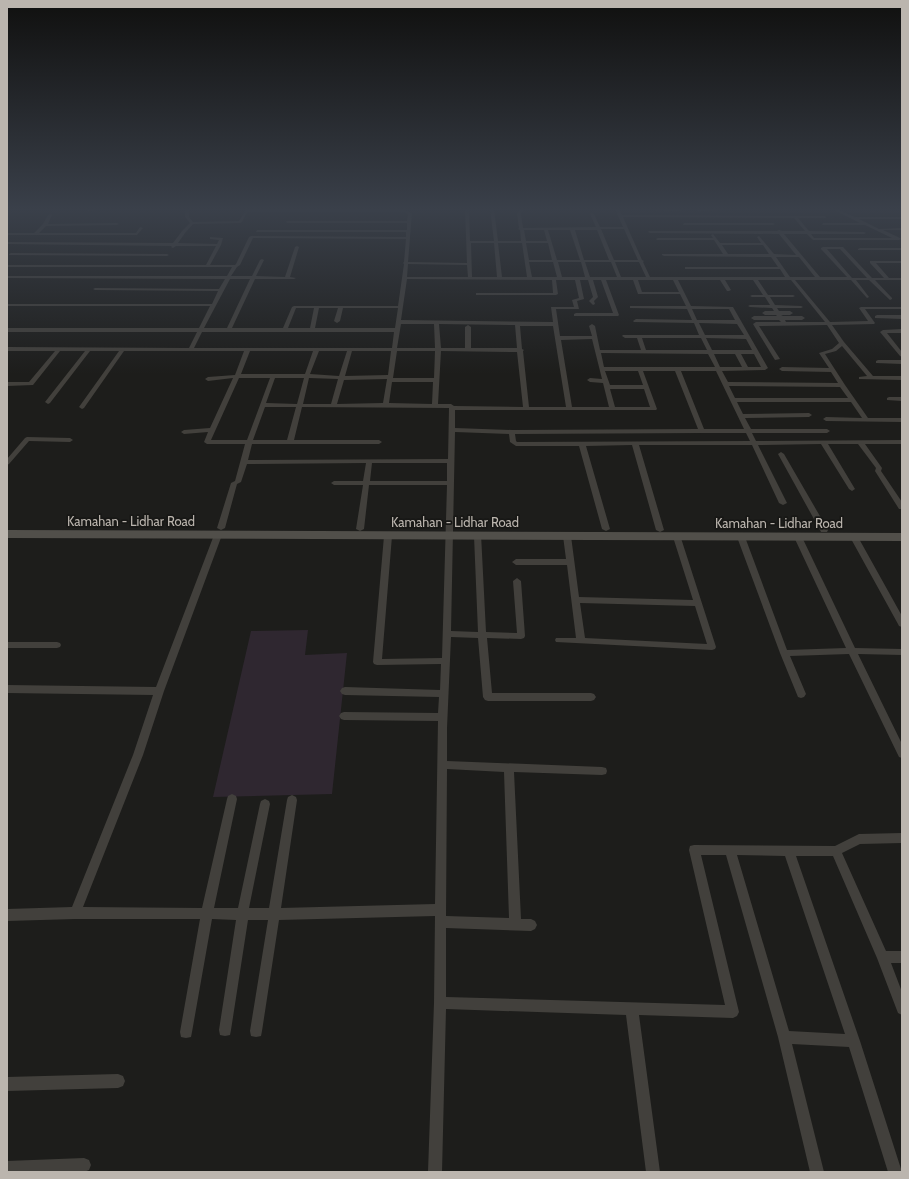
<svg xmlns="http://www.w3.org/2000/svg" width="909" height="1179" font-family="Cabin,sans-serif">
	<rect width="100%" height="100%" fill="#1d1d1b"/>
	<!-- green -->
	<path fill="#2f2730" d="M308,630l-3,25 42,-2 -15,141 -119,3 38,-166z"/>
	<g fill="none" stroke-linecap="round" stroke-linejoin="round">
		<!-- street -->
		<path fill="#42403c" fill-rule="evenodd" d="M86,209h25l-24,2z
			M185,209h4v8l4,5 46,-1 7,-11h158l8,3 -4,49 59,1 -2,-54h4l1,32h24l-4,-32h4l4,32h23l-1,-11 -2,-1 1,-1 -2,-14 3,-5h4l-3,5 2,14 73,-1 -6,-13 2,-1 2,1 6,13h23l-8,-18h4l3,6 203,1 1,2h-28l11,13 55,1 2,1 -2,1h-53l3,4h78l-27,-13h-43l1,-2h37l-28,-14h4l19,8h47v2h-43l20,10 23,-1v2h-19l17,8 1,1 -2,1h-86l-6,-6h-23l36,43h27l-26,-28v-1l2,-1h20l29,31h12l-14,-15v-2h32v2h-26l13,15h13v2h-27l17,18v1l-2,1 -21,-20h-13l13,17 -2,1 -16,-18h-56l35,42 38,-1 -9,-13 2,-1h41v2h-37l10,14 -1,1 -42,1 12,17 29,34h29v4l-43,-1v-2l8,-1 -25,-30 -6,5 -11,3 20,31 23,33h34v4l-76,-1 -3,-2 3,-2 36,1 -11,-16h-114l6,12 66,-1 3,2 -3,2 -64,1 6,11h76l3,2 -3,2h-75l4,8 146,-1v4h-37l17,24 -1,3 21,31v7h-3l-24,-38 1,-3 -18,-24h-30l27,45 -3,2 -3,-2 -28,-45 -63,1 29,58 -4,2 -4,-2 -27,-58h-113l25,85 -4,2 -4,-2 -24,-85 -46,1 24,83 -4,2 -4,-2 -23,-83h-63l-6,-4 -1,-8 -54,-2 -4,199 27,1 -4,-96 1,-2h6l5,98 31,1 -4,-52 4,-3 4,3 4,55 -1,2 -3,1 -34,-1 5,55h99l3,1 2,3 -2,3 -3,1h-103l-3,-1 -2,-3 -5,-59 -27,-1 -4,91v33l155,6 4,1 1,3 -1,3 -4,1 -88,-3 7,147h10l4,2 2,4 -2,4 -4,2 -85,-3v69l279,8 -36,-155 1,-4 4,-1 141,1 24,-12 43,-1v10l-42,1 -18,9 44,98h16v12h-11l11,29v23l-4,-2 -21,-55 -44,-102h-37l64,185 42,131h-14l-39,-125 -57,-3 32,128h-14l-32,-135 -52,-182h-25l38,157 -2,4 -4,2 -94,-3 21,157h-14l-20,-157 -180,-6 -4,163h-14l6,-169 1,-87 -156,4 -17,111 -1,5 -5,1 -5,-1 -1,-5 18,-111h-20l-17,110 -1,5 -5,1 -5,-1 -1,-5 17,-110 -24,-1 -20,113 -1,5 -5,1 -5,-1 -1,-5 20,-113h-125l-68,2v-12l65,-2 61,-152 20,-60 -146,-2v-8l149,2 58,-152 4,-2 4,2 -58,156 -21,64 -60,152 119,1 25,-109 1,-3 4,-2 4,2 1,3 -23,109h24l22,-104 1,-3 4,-2 4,2 1,3 -21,104h20l18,-108 1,-3 4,-2 4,2 1,3 -16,108 154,-4 3,-183 -94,-1 -3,-1 -2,-3 2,-3 3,-1 94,1 1,-16 -94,-2 -3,-1 -2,-3 2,-3 3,-1 95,3 1,-26 -64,1 -3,-1 -1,-2 11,-126 4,-2 4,2 -10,123 60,-1 5,-173h-78l-5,44 -4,2 -4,-2 7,-44h-29l-3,-2 3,-2h29l3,-18 -119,1 -6,18 -4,2 -12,44 -4,2 -4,-2 14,-45 4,-2 10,-37h-38l-3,-2 4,-10 -24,2 -3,-2 3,-2 26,-2 23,-50 -25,3 -3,-2 3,-2 27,-2 9,-24h-120l-40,57 -2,1 -3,-2 40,-56h-29l-40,52 -2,1 -3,-2 40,-51h-25l-27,34 -26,1v-4h22l26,-31h-48v-4l182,1 8,-16h-190v-4h192l11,-22h-203v-2h205l6,-13 -123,-1 -2,-1 2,-1 124,1 6,-10 -218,-1v-2h220l5,-9h-225v-2h199l10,-19h-40l-3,2 -2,-1 1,-1 -165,-2v-2l166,1 9,-12 8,-8 -5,-6zM247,212h157l4,2 -1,7h-121l1,2h120v7h-150l-1,2h150v5l-155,-1 -2,1 -13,27 -1,1h-25l11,-20 2,-7 -13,-1v2l9,1 -2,4 -39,-1 7,-10 8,-9 47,-1 2,-1zM623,217l171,1 11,13h-23l-3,-1 -2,1h-128l-1,1 2,1 129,1 17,21 -22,-1 -15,-18 -2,1 4,6h-41l-7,-9 -2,1 2,3h-55l-2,1 1,1h57l9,14h-61v1l2,1 107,1 7,10h-93v2h95l5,8h-135l-7,-15 1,-1 -2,-1zM601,229h23l14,31h-24zM524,230h20l3,11h-21zM548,230h22l10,30h-23zM575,230h22l12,30h-25zM253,238l153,1 -2,23 -1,1 1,1 -6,42h-104l-2,1 -9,21h-51l23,-49h39l2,-1 -6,-1 9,-30 -2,-1 -2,1 -10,30 -29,-1 8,-16 -2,-1 -2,1 -8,16h-21l6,-9 3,-2zM471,243h23l3,34h-25zM498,243h24l5,34h-25zM526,243h22l4,17h-23zM722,245h41l6,9h-41zM827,249h13l27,29h-15zM776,257h23l16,20h-25zM529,262h24l4,15h-25zM558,262h23l4,15h-23zM585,262h26l6,15h-27zM615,262h24l7,15h-25zM408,264l59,1 1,12h-61zM230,279h20l-23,49h-23zM407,279l145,1 1,13h-77v2h80l2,-1 -2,-14h19l4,18 -7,2 2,7h-23l2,15 -152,-2zM580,280h8l5,17 -4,4 4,4 2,-1 -1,-3 4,-4 -5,-17h8l12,33h-37l-2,1v2h44l1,-1 -13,-35h27l5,14h42l6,12h-56v2l57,1 5,11 -56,-1 -3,2 1,1 60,1 5,12h-76l-1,1 3,2h12l4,12h-41l-5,-24 -3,-2 -3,2 3,10h-32l-4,-27h23l-2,-8 7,-2zM638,280h35l6,12h-37zM678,280h42l7,11h2l2,-1 -6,-10h28l10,15h-11l-2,1 2,1h13l5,8h-20l-2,1 2,1 22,1 2,3h-9l-3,2 3,2h11l1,1h-23l-3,2 3,2h25l2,2h-25l-3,2 22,36 5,-1 -21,-33 68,-1 12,18 -7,6 -13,4 10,15 -47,-1 -3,2 3,2 49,1 7,11 -110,-1 -6,-11 43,-1 3,-2 -35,-61 -42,-1zM758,280h33l34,42h-39l-1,-2h17l3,-2 -3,-2h-19l-2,-1h9l3,-2 -3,-2h-11l-2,-3h24l2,-1 -2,-1 -26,-1 -5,-8h23l2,-1 -2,-1h-25zM296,308h18l-4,20h-22zM319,308h19l-4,13 3,2 3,-2 3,-13h55l-3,20h-80zM692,309h37l6,11h-38zM699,323l38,1 7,11h-39zM401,324h33l1,24h-38zM439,324l76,1 2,23h-46v-21l-3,-2 -3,2v21h-24zM520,326h33l13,81h-37l-6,-56 1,-1 -2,-1zM202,332h192l-2,16h-198zM642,338h59l6,12h-61zM706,338l40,1 6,11h-40zM592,339l10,40 -12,-1 -3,2 3,2 13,1 6,24h-37l-11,-67zM250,351h63l-8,23h-64zM319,351h28l-8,25 -29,-2zM352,351h39l-3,24 -43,1zM397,351h38l-1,27h-41zM441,351l76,1 6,55 -69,-1 -3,-2h-13zM601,353l107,1 7,13h-111zM714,354h21l7,13h-22zM741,354h13l7,13h-13zM605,371h33l5,14h-33zM643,371h32l23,58 -186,1 -57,-2v-18h201l1,-1zM681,371h35l28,58h-40zM239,378h31l-23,62h-36zM275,378h29l-7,26 -31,-1zM309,378l29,1 -7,25h-28zM387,379l-4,24 -46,1 7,-24zM392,382h41l-1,22 -43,-1zM729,386l111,1 8,11h-113zM610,389h34l6,18h-35zM265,407h31l-9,33h-34zM302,407l147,1 -1,51 -200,1 4,-16h127l3,-2 -3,-2h-85zM702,433h44l4,8 -233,1 -1,-1 -1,-7zM372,463h75v18h-77zM447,769l57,3 5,146 -63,-2zM737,855l48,1 60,178 -56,-3z
			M647,209h28l6,1 -2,1 -30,-1z
			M698,209h30l-2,1 -29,1z
			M50,214l2,1 -4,9 69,-1 2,1 -2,1 -71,1 -7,7h97l4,-6 3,1 -6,7h-130v-2h27l9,-9 5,-9z
			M684,223h89l2,1 -2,1h-90z
			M860,248h42v2h-44v-1z
			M11,253l156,1 2,1 -2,1 -158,-1v-1z
			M877,315h25v4l-27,-1v-2z
			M902,329v4h-15l15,19v5l-2,-1 -20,-24 3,-2z
			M878,360h24v4l-26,-1v-2z
			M889,397h13v4l-15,-1v-2z
			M27,437l43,1 3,2 -3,2 -41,-1 -20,23 -2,1v-6l18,-21z
			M781,452l3,2 44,76 -1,2h-6l-1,-2 -42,-76z
			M564,534h6l1,2 8,61 114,3 -20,-63 4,-2h3l36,112 -1,2 -3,1 -156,-8 -1,-2 1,-2h20l-9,-73h-51l-4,-3 4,-3h50l-3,-23zM580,603l115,3 12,38 -122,-6z
			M738,535h3l4,2 42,113 59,-2 -52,-111 4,-2 4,2 53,111 47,1v6l-44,-1 44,90v14l-3,-1 -50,-103 -59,2 16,38 -2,3 -3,1 -3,-1 -18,-44 -43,-116z
			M851,535h3l4,2 44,79v11l-3,-1 -1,-2 -48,-87z
			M7,642h50l3,1 1,2 -1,2 -3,1h-50z
			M118,1074l5,2 2,5 -2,5 -5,2 -111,3v-14z
			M84,1158l5,2 2,5 -2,5 -5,2h-77v-11z"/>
		<!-- secondary -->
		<path fill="#514f4a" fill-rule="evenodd" d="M7,530l895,3v8l-895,-3z"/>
	</g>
	<!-- sky -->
	<linearGradient id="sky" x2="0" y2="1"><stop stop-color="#10100f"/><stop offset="0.56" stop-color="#3a404a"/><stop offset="1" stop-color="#3a404a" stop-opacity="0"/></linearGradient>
	<rect width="909" height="374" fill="url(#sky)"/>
	<g text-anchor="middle" stroke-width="3.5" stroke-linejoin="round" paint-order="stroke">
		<!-- street labels -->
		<g font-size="13" fill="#bbb5ae" stroke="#181816">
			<text x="131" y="526">Kamahan - Lidhar Road</text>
			<text x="455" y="527">Kamahan - Lidhar Road</text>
			<text x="779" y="528">Kamahan - Lidhar Road</text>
		</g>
	</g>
	<!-- border -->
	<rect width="909" height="1179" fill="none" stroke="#bbb5ae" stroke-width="16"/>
</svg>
